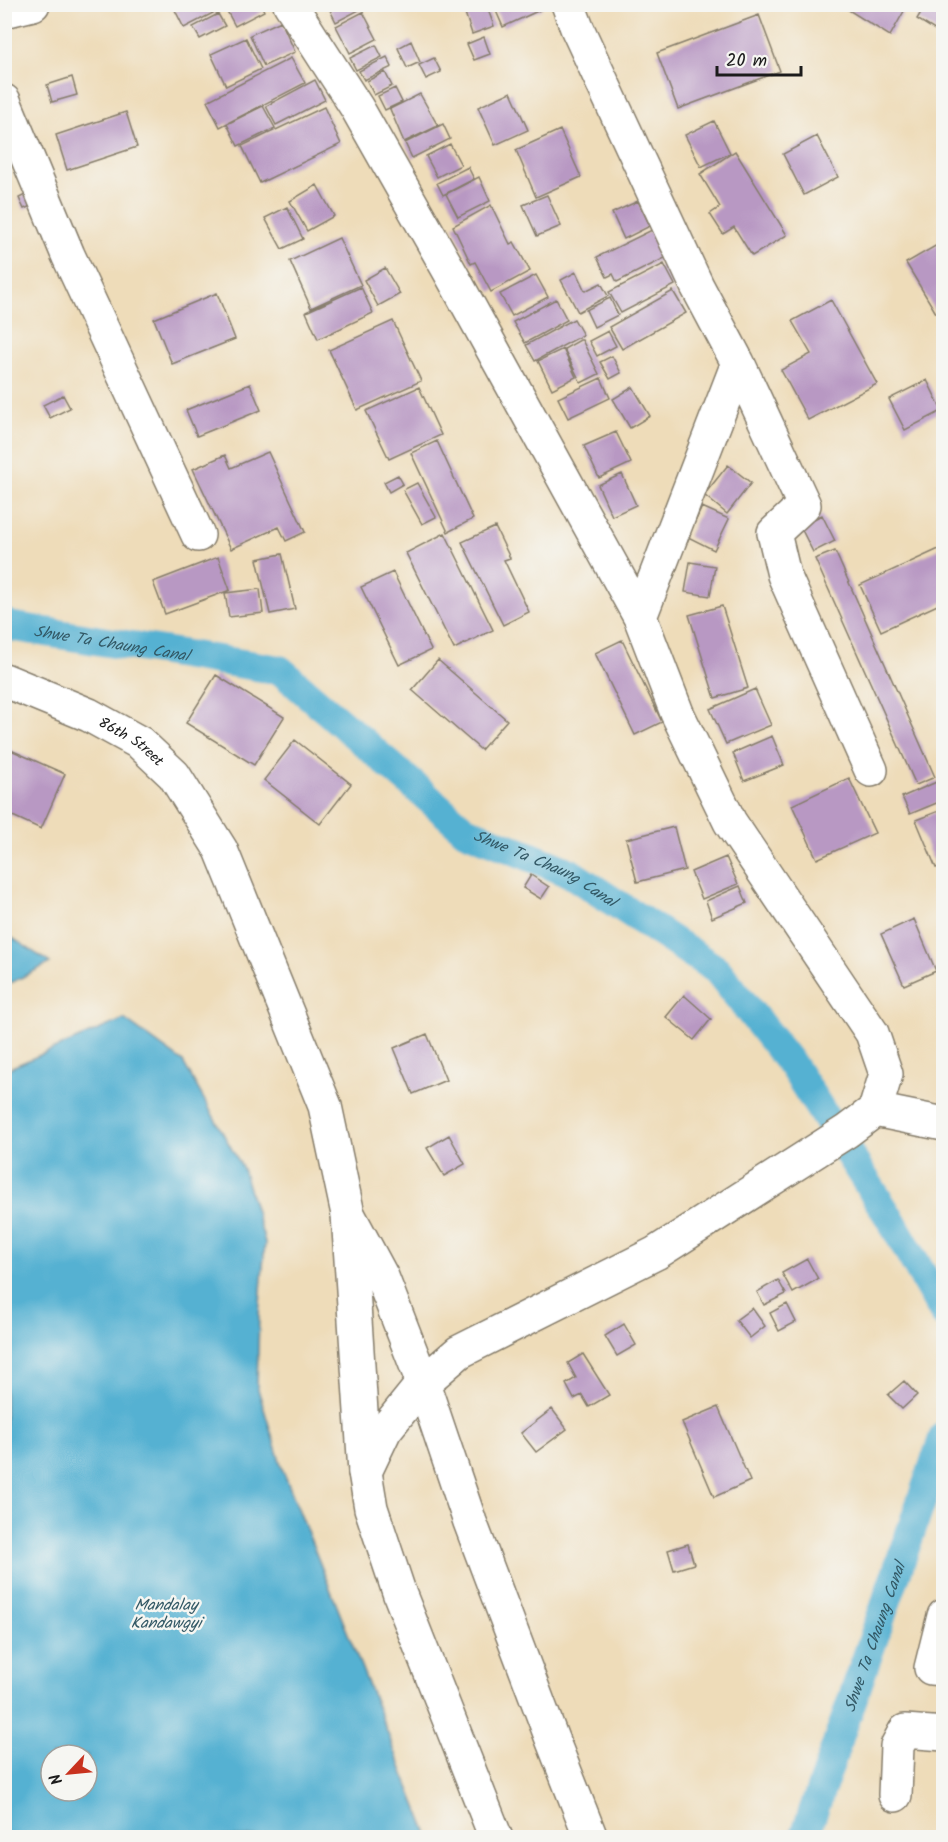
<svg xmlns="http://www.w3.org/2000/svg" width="948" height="1842" font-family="Kalam,sans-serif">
	<rect width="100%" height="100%" fill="#f6f6f2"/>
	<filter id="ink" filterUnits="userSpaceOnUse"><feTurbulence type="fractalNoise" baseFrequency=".0167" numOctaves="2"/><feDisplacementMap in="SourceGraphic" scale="12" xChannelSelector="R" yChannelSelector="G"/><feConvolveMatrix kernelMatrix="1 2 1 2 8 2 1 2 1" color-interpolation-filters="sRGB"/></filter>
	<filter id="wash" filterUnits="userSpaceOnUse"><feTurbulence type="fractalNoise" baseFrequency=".008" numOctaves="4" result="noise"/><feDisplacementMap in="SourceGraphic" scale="24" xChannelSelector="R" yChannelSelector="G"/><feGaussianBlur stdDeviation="1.35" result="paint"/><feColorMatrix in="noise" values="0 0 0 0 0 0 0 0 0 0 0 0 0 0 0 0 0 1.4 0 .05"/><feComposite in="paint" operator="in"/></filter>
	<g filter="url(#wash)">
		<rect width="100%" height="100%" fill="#eedcb9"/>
		<!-- water -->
		<path fill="#54b1d2" stroke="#386677" stroke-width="1.5" fill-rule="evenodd" d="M5,933l45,30 -45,23z
			M124,1019l59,43 60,107 22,73 -6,73 -2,71 25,82 147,369h-424v-767zM51,1755h36v36h-36z"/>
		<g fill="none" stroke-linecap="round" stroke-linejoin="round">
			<!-- canal -->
			<g stroke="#54b1d2" stroke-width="30">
				<path id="s1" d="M4,623l5,3 271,44 185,160 105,43 147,97 75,95 99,155 53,93"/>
				<path id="s2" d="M804,1838l140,-402"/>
			</g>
		</g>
		<g id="blocks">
			<!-- building -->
			<path fill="#b898c3" d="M182,4h34l3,6 -35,18 -10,-20z
				M327,4h37l1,3 -29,15z
				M462,4h24l8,22 -22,8z
				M493,4h47l2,5 -39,18z
				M839,4h69l-18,32z
				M926,4h18v32l-27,-17z
				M239,5h22l3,6 -29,15 -8,-15z
				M363,12l14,27 -27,14 -14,-27z
				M218,14l7,12 -25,13 -7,-12z
				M759,15l21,56 -102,38 -21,-56z
				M281,21l14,31 -31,14 -14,-31z
				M484,37l6,17 -16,6 -7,-16z
				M246,38l15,31 -35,17 -15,-32z
				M411,41l9,21 -13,6 -9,-20z
				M376,45l6,12 -26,13 -6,-12z
				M387,57l5,10 -28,13 -5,-9z
				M291,58l14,25 -85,44 -13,-26z
				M434,58l7,14 -15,7 -7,-14z
				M385,72l7,14 -18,9 -7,-14z
				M72,77l5,18 -25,7 -5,-17z
				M315,80l10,20 -49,25 -10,-19z
				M395,88l7,14 -17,8 -7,-14z
				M511,92l17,38 -33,15 -17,-38z
				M420,94l18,32 -34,16 -14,-33z
				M263,106l12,22 -37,18 -11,-22z
				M324,107l17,37 -81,39 -18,-37z
				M126,112l11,35 -70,23 -11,-35z
				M714,121l16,32 -29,14 -16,-32z
				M443,124l7,15 -38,19 -7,-15z
				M560,130l21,47 -45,20 -20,-47z
				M817,136l21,41 -34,18 -21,-41z
				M450,144l11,21 -24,12 -11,-21z
				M735,151l52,84 -35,21 -18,-29 -11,7 -13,-20 10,-7 -20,-33z
				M468,167l6,12 -31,16 -6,-12z
				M479,177l11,24 -32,16 -12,-23z
				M317,185l17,31 -27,15 -17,-30z
				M33,191l5,12 -14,6 -5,-11z
				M547,195l14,31 -24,10 -14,-31z
				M638,201l12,25 -26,13 -12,-26z
				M491,205l19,39 4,-2 16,29 -39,21 -16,-30 -4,2 -18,-38z
				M287,207l16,32 -21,10 -17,-31z
				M654,229l13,28 -50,25 -4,-8 -6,3 -10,-20z
				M339,238l22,47 -50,23 -21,-47z
				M944,241v68l-8,4 -30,-50z
				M664,264l11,21 -54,28 -12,-21z
				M385,268l15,26 -22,12 -14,-26z
				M576,272l9,19 16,-8 7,13 -30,16 -17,-32z
				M536,275l12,22 -36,19 -12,-22z
				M361,287l12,26 -55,26 -12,-27z
				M673,291l13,22 -64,36 -13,-22z
				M217,293l18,46 -63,25 -18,-45z
				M610,298l8,17 -24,12 -8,-17z
				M556,299l11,21 -42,23 -12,-21z
				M831,300l46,84 -69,36 -27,-50 30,-16 -19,-33z
				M574,319l9,16 -48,26 -9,-16z
				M393,321l28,60 -64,29 -28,-60z
				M608,331l8,15 -19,10 -8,-15z
				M580,340h2l17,34 -18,9 -17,-34z
				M563,349l13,28 -24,12 -14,-28z
				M612,356l9,17 -11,6 -10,-17z
				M601,378l9,20 -42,20 -10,-20z
				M927,380l15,31 -37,19 -16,-31z
				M250,384l11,26 -64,26 -11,-26z
				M419,387l22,48 -52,24 -23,-48z
				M633,387l17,29 -20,12 -17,-29z
				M63,395l7,13 -20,10 -7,-13z
				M616,432l15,31 -32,15 -15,-32z
				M437,441l36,78 -25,13 -37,-79z
				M268,452l37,80 -19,9 -7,-14 -48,22 -38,-80 32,-14 6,13z
				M728,465l23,18 -24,31 -23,-19z
				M622,474l14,31 -24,11 -14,-31z
				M398,475l5,9 -14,8 -5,-10z
				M417,483l19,34 -14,7 -19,-34z
				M702,507l27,12 -15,31 -26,-13z
				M822,515l13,26 -22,11 -13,-26z
				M495,527l15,31 -6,2 25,52 -26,13 -41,-83z
				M445,533l48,97 -39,19 -48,-96z
				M941,548l3,5v49l-63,29 -21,-46z
				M835,551l100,226 -19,8 -101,-226z
				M282,554l13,55 -25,5 -13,-55z
				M218,557l12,33 -65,24 -12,-32z
				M690,562l25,4 -5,30 -25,-4z
				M393,572l38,78 -32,15 -38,-78z
				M260,589l3,24 -34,4 -4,-24z
				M722,606l26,82 -33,10 -26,-83z
				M622,640l40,82 -27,13 -40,-82z
				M438,660l69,60 -26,30 -69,-60z
				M216,675l68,42 -30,48 -68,-42z
				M755,689l16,36 -45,19 -16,-35z
				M772,736l12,29 -40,16 -11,-28z
				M295,740l56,44 -31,40 -56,-44z
				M4,747l61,27 -24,55 -37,-17z
				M849,778l26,55 -58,26 -25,-54z
				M941,780l3,7v13l-34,14 -8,-17z
				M944,809v56l-8,3 -20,-48z
				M674,827l11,43 -48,12 -11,-43z
				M726,857l12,27 -36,15 -11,-27z
				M531,875l18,12 -8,12 -18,-11z
				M740,886l7,17 -35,15 -6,-17z
				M914,919l22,52 -32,14 -23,-51z
				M684,995l27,24 -17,21 -28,-23z
				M427,1034l19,46 -33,14 -19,-46z
				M449,1135l16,29 -21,12 -17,-28z
				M807,1259l11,20 -25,14 -11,-20z
				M778,1280l8,14 -22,11 -7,-13z
				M787,1304l9,18 -17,9 -9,-18z
				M752,1308l13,18 -15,12 -14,-18z
				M624,1324l12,21 -19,11 -12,-20z
				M583,1354l26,41 -20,12 -7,-12 -8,4 -8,-15 10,-6 -8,-15z
				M904,1381l13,14 -15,14 -14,-14z
				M718,1407l32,74 -36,16 -32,-75z
				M552,1409l15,20 -31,23 -15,-19z
				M688,1544l6,20 -20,6 -6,-20z"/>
		</g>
	</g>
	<g filter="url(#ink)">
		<use href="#blocks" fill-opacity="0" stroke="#857c6a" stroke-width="1.5"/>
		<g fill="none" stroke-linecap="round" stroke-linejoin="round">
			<!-- street casing -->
			<g stroke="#857c6a" stroke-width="36">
				<path id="street" d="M290,4l67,104 93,164 190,345 37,96 53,109 142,211 14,41 -11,36 -28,21 -191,122 -197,99 -36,31 -38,47 -20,42
					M568,4l9,24 120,258 41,77 66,142 -30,28 10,42 87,195
					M4,101l64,154 130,280
					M640,617l98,-254
					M875,1110l69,14
					M348,1214l34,63 41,106 47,139 82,217 39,99
					M944,1616l-13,52 13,1
					M895,1795l2,-49 8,-15 39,3"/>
			</g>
			<!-- secondary casing -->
			<g stroke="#857c6a" stroke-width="36">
				<g id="secondary">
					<path id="s3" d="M4,680l85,35 51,28 34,32 47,75 104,256 23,108 17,258 6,36 29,87 96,243"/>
				</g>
			</g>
			<!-- primary casing -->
			<g stroke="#857c6a" stroke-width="36">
				<path id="primary" d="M4,11l29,-7"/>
			</g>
			<!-- street -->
			<use href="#street" stroke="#fff" stroke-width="33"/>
			<!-- secondary -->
			<use href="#secondary" stroke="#fff" stroke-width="33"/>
			<!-- primary -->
			<use href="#primary" stroke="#fff" stroke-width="33"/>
		</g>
	</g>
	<g text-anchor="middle" stroke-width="5" stroke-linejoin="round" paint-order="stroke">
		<!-- street labels -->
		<g font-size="15" fill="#1c1c1c" stroke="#f6f6f2">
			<text dy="5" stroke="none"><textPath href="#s3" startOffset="142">86th Street</textPath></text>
		</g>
		<!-- water labels -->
		<g font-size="16" font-style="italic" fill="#325865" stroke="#f6f6f2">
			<text dy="6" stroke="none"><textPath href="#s1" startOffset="110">Shwe Ta Chaung Canal</textPath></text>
			<text dy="6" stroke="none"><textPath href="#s1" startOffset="614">Shwe Ta Chaung Canal</textPath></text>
			<text x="166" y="1610">Mandalay<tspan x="166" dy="18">Kandawgyi</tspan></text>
			<text dy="6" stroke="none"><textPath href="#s2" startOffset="213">Shwe Ta Chaung Canal</textPath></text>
		</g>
	</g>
	<!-- margin -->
	<rect width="948" height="1842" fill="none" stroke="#f6f6f2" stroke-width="24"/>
	<!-- north arrow -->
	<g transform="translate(69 1773) rotate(244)"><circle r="28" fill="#f6f6f2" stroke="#9f9f9c" stroke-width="1.5"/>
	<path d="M0-4.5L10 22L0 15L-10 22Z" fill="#c8321e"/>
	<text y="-9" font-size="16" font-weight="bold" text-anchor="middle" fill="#1c1c1c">N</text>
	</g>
	<!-- scale -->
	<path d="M717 66v9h84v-9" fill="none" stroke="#1c1c1c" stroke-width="3"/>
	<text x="726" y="66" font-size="18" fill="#1c1c1c" stroke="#f6f6f2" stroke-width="4.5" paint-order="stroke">20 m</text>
</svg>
